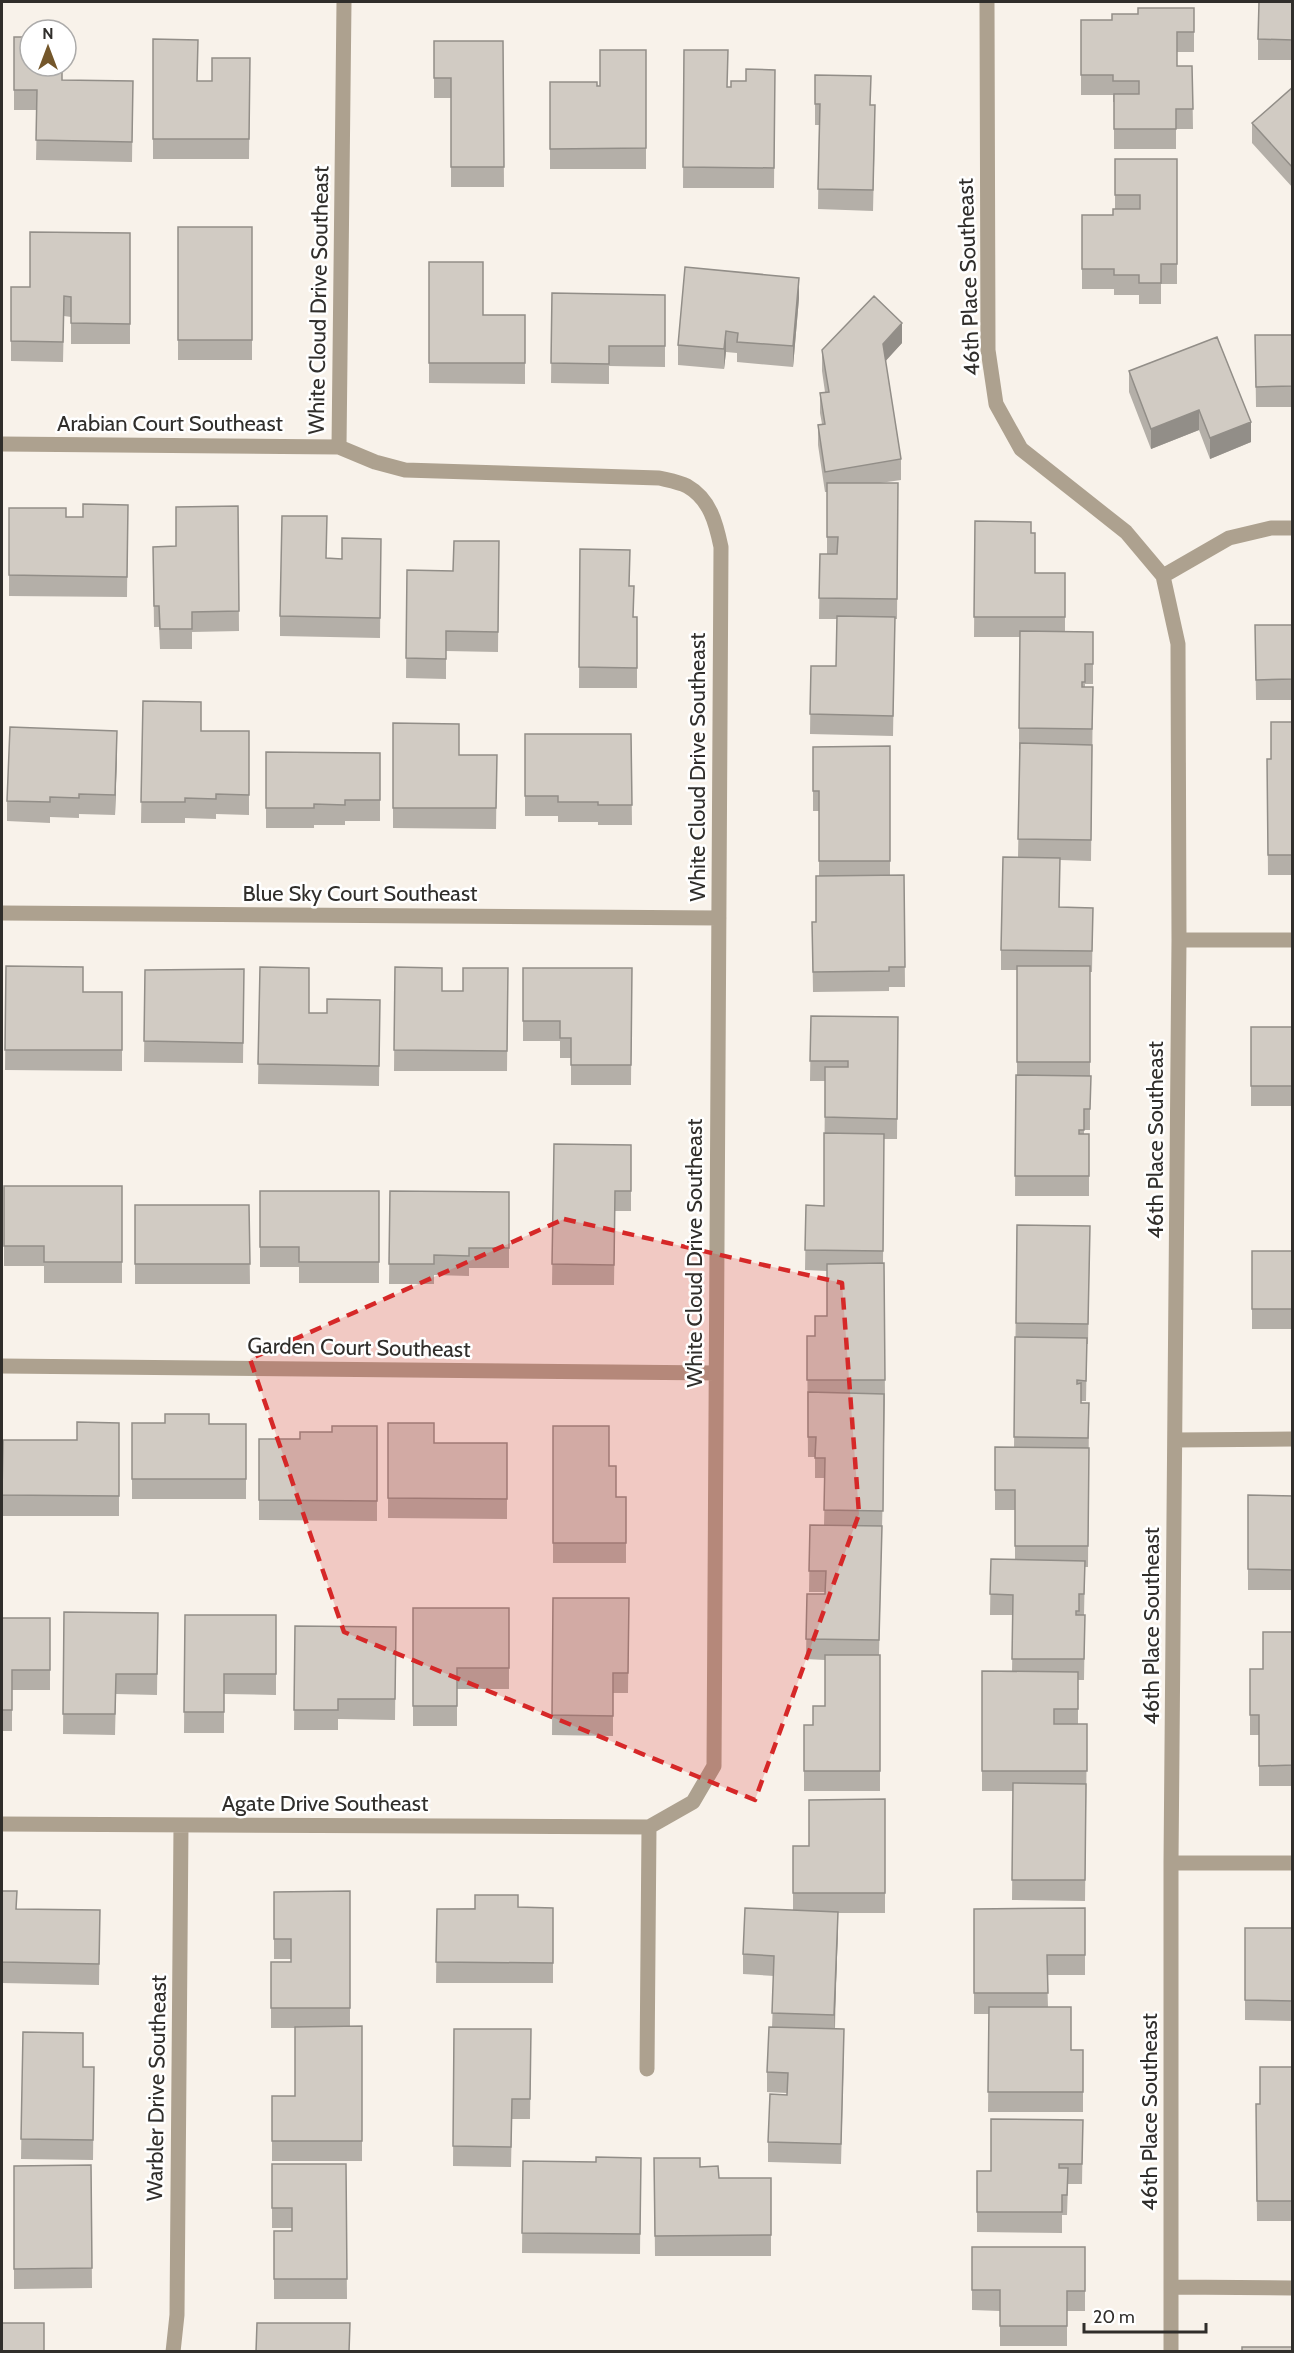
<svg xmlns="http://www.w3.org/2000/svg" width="1294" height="2353" font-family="Cabin,sans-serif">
	<rect width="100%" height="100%" fill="#f8f2ea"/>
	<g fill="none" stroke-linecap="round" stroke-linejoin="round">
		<!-- minor -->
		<path stroke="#ada18f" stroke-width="15" d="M344,2l-5,445 36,15 30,8 254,8c8,2 20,4 28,8 23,13 29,37 34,61l-7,1219 -21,36 -44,25
			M987,2l1,348 8,54 25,45 105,83 37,44 15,68 1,296 -8,923v489
			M2,444l337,3
			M1163,576l66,-38 42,-10h21
			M2,913l717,5
			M1179,940h113
			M2,1366l714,7
			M1175,1440l117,-1
			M2,1824l647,3
			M1171,1863h121
			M647,2069l2,-242
			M1172,2287l120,1
			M173,2352l4,-37 4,-490"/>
	</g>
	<!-- wall -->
	<path fill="#b4afa8" d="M1293,2v58h-35v-21z
		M1194,8v44h-17v14h15l1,63h-17v20h-62v-47h-1v-7h-32v-75h31l26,-6z
		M14,37l48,43 71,1 -1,81 -96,-2 1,-50h-23z
		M153,39l45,42h14l38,-23 -1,101h-96z
		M434,41h69l1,146h-53v-89h-17z
		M646,50v119h-96v-87l50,4z
		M684,50l43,37h4l44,-17 -1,118h-91z
		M815,75l56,30 4,20 -2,86 -55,-2 1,-84h-4z
		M1293,87v101l-41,-45v-20z
		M1115,159h62v125h-16v20h-22v-9h-25v-6h-32v-74h31l2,-6z
		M178,227h74v133h-74z
		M130,233v111h-59v-27l-7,-1 -1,46 -52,-1v-74h19z
		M429,262l54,53h42v69l-96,-1z
		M552,293l113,2v72l-56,-1v18l-58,-1z
		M799,298l-6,69 -56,-5v-9l-11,-1 -2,17 -46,-4v-20z
		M1255,335h38v72h-37z
		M1217,337l34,105 -41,17 -11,-29 -48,19 -22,-57v-21z
		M902,343l-17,18 16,98v21l-21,3h18l-1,136h-2l-2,117 -83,-2 1,-68h25l1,-47h-18l1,-65h7v-62h-2l-7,-47v-20l4,-1 -2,-11v-20l5,-1 -3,-21v-21z
		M128,505l-1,92 -118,-1v-88l57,9h17z
		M238,506l1,125 -47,1v17h-32l-1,-22h-5l-1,-80 23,-1z
		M975,521l56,12 4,40h30v58l28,1v52h-8v3h8l-2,174 -31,-1 -1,47 34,1 -1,64h-2v158h-6v4h5v62h-74l1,-121h1v-105h-16v-20l17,-93 2,-108h-1v-21l1,-91h-46z
		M381,539l-1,99 -100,-2v-20l47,-58 15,1z
		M499,541l-1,111 -52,-1v28l-40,-1 1,-108 46,1z
		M580,549l50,37 3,31h4v71h-58z
		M1255,625h38v75h-37z
		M143,701l58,30h48v84l-33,-1v5l-31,-1v5h-44z
		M1293,722v153h-25l-1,-116h4z
		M393,723l66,32h38l-1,74 -103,-1z
		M525,734h106l1,91h-34v-3h-40v-6h-33z
		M890,746v130l14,-1 1,112h-16v4l-76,1 -1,-70h4l3,-46v-65h-6v-64z
		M117,751l-2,64 -36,-1v4l-29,-1v6l-43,-2v-20z
		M266,752l114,1v68h-35v4h-31v3h-48z
		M6,966l77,26h39v79l-117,-1z
		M260,967l49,46h18l53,-13 -1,86 -121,-2z
		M395,967l47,24h21l45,-23 -1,103h-113z
		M523,968h109l-1,117h-60v-27h-11v-17h-37z
		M244,969l-1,94 -99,-1 1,-92z
		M811,1016l87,1 -1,122h-13l-1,124h1l1,138 -6,254h1v136h-76v-66h9l12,-19v-46l-19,-1 1,-65h18v-2h-16l1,-67h14l1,-47h-10v-21h-7l-1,-121h8l12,-20v-45l-22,-1 1,-65 18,1 1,-125h-15z
		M1251,1027h42v79h-42z
		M554,1144l77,1v66h-16l-1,74h-62z
		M4,1186h118v97h-78v-17h-40z
		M260,1191h119v92h-80v-16h-39z
		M390,1191l119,1v76h-40v8l-35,-1v9h-45z
		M135,1205h114l1,79h-115z
		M1017,1225l73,1 -2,118h-1l-1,57h-5v2h8l-1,164h-3l-1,48h-5h6l-1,65h-6v44h9l-2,177 -73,-1 1,-109h-31v-20l30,-100 1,-56h-23l1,-56 24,1v-50h-20v-63h19z
		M1252,1251h41v78h-41z
		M119,1423v93h-117l1,-76h74z
		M132,1423l114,1v75h-114z
		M388,1423l46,20h73v76l-119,-1z
		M377,1426v95l-118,-1v-81h41l32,-7z
		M553,1426l56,40 7,31h10v66h-73z
		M1248,1495l45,1v94h-45z
		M553,1598h76l-1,95h-15v43l-61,-1z
		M413,1608h96v81h-52v37h-44z
		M64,1612l94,1 -1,82 -41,-1 -1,41 -52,-1z
		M185,1615h91v80l-52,-1v39h-40z
		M2,1618h48v72h-38v41h-10z
		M295,1626l101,1 -1,93 -57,-1v11h-44z
		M1293,1632v154h-34v-51h-9v-66h13z
		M885,1799v114h-47l-3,115 9,21 -3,115 -73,-2v-20l19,-49 -20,-1v-20l5,-45 2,-51 -31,-2v-20l50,-44v-64h16z
		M2,1891l15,18 83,1 -1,75 -97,-2z
		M350,1891v135h12v135h-90v-65h23v-68h-24v-66h20v-3h-17v-67z
		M518,1907l35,1v75h-117l1,-74z
		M1085,1908v67h-38l1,32 23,43h12v62h-95l1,-98h-15v-105z
		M1245,1928h48v93l-48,-1z
		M454,2029h77l-1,90h-18l-1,48 -58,-1z
		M23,2032l60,35h11l-1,93 -72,-1z
		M1293,2067v154h-36l-1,-117h4z
		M1083,2120l-1,64h-14l-1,31h-5v18l-85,-1v-61h14z
		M641,2158l-1,96 -118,-1 1,-92 73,1z
		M654,2158l46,9 19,11h52v78h-116z
		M272,2164h74l1,135h-73v-68h18v-3h-20z
		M91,2165l1,123 -78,1v-123z
		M972,2247h113v64h-18v35h-67v-35l-28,-1z"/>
	<!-- shaded-wall -->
	<path fill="#928e88" d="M799,278v20l-6,69v-21z
		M902,323v20l-19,21v-20z
		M726,331v21l-2,17v-20z
		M1199,410v20l-48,19v-20z
		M1251,422v20l-41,17v-21z
		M117,731v20l-2,64v-20z
		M838,1912v20l-4,103v-20z"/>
	<!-- building -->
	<path fill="#d1cbc3" stroke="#928e88" stroke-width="1.5" d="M1259,2h34v38l-35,-1z
		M1138,8h56v24h-17v34h15l1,43h-17v20h-62v-35h25v-13h-26v-6h-32v-55h31v-6h26z
		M14,37h16v29h32v14l71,1 -1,61 -96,-2 1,-50h-23z
		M153,39l45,1 -1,41h15v-23h38l-1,81h-96z
		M434,41h69l1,126h-53v-89h-17z
		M600,50h46v98l-96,1v-67h47v4h3z
		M684,50h44l-1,37h4v-6h15v-12l29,1 -1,98 -91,-1z
		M815,75l56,1 -1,29h5l-2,85 -55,-1 2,-85h-5z
		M1293,87v81l-41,-45z
		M1115,159h62v105h-16v19h-22v-8h-25v-6h-32v-54h31v-6h27v-14h-25z
		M178,227h74v113h-74z
		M30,232l100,1v91l-59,-1v-26l-7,-1 -1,46 -52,-1v-54h19z
		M429,262h54v53h42v48h-96z
		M685,267l114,11 -6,68 -56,-4 1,-9 -12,-2 -2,18 -46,-4z
		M552,293l113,2v51h-56v18l-58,-1z
		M874,296l28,27 -19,21 18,115 -76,13 -7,-47 7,-1 -5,-31 9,-1 -7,-42z
		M1255,335h38v51l-37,1z
		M1217,337l34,85 -41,16 -11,-28 -48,19 -22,-58z
		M827,483h71l-1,116 -78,-1 1,-44h17l1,-17h-11z
		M83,504l45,1 -1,72 -118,-2v-67h57v9h17z
		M238,506l1,105 -47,1v17h-32l-1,-23h-5l-1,-59 23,-1v-39z
		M282,516h45l-1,42 16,1v-21l39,1 -1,79 -100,-2z
		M975,521l56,1v11h4v40h30v44h-91z
		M454,541h45l-1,91 -52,-1v28l-40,-1 1,-88 46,1z
		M580,549l50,1 -1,36h5l-1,31h4v51l-58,-1z
		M837,616l58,1 -2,99 -83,-2 1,-48h25z
		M1255,625h38v54l-37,1z
		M1020,631l73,1v32h-8v18h-3v5h11l-1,42 -73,-1z
		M143,701l58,1v29h48v64l-33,-1v5l-31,-1v4h-44z
		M1271,722h22v133h-25l-1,-96h4z
		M393,723l66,1v31h38l-1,53h-103z
		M10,727l107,4 -2,64 -36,-1v4l-29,-1v5l-43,-1z
		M525,734h106l1,71h-34v-3h-40v-6h-33z
		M1020,743l72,2 -1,95 -73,-1z
		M890,746v115h-71v-70h-6v-44z
		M266,752l114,1v47h-35v5l-31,-1v4h-48z
		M1003,857l57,1 -1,49 34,1 -1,43 -91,-1z
		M904,875l1,92h-16v4l-76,1 -1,-50h4v-46z
		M6,966l77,1v25h39v58h-117z
		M1017,966h73v96h-73z
		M260,967l49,1v45h18v-14l53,1 -1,66 -121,-2z
		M395,967l47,1v23h21v-23h45l-1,83 -113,-1z
		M523,968h109l-1,97h-60v-27h-11v-17h-37z
		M244,969l-1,74 -99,-2 1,-71z
		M811,1016l87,1 -1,102 -72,-2v-50h23v-6h-38z
		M1251,1027h42v59h-42z
		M1016,1075l75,1 -1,33h-6v21h-5v4h10v42h-74z
		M824,1133l60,1 -1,117 -78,-1 1,-45 18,1z
		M554,1144l77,1v46h-16l-1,74 -62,-1z
		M4,1186h118v76h-78v-16h-40z
		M260,1191h119v71h-80v-15h-39z
		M390,1191l119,1v56h-40v8l-35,-1v9h-45z
		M135,1205h114l1,59h-115z
		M1017,1225l73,1 -2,98 -72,-1z
		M1252,1251h41v58h-41z
		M884,1263l1,117h-78v-44h8v-20h12v-52z
		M1015,1337l72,1 -1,43 -9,-1v4l4,-1v20h8l-1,35 -74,-1z
		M808,1392l76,2 -1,117 -59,-1 1,-52h-10l1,-21h-8z
		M165,1414h44v10h37v55h-114v-56h33z
		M77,1422l42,1v73l-117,-1 1,-55h74z
		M388,1423h46v20h73v56l-119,-1z
		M332,1426h45v75l-118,-1v-61h41v-7h32z
		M553,1426h56v40h7v31h10v46h-73z
		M995,1447l94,1 -1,98h-73v-56h-20z
		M1248,1495l45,1v74l-45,-1z
		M810,1525l72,1 -3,114 -73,-1 1,-45h18l1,-23h-17z
		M991,1559l94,2 -1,33h-5v17h-3v4h9l-1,44h-72l1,-64 -23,-1z
		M553,1598h76l-1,75h-15v43l-61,-1z
		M413,1608h96v60h-52v38h-44z
		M64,1612l94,1 -1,61h-41l-1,40h-52z
		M185,1615h91v59h-52v38h-40z
		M2,1618h48v52h-38v40h-10z
		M295,1626l101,1 -1,72h-57v11h-44z
		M1263,1632h30v133l-34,1v-51h-9v-46h13z
		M825,1655h55v116h-76v-46h9v-19h12z
		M982,1671l96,1v37h-24v15h33v47h-105z
		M1013,1783l73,1 -1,96h-73z
		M885,1799v94h-92v-47h16v-46z
		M2,1891h15l-1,18 84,1 -1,54 -97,-2z
		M350,1891v117h-79v-46h20v-23h-17v-47z
		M475,1895h43v12l35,1v55l-117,-1 1,-53h38z
		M745,1908l93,4 -4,103 -62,-2 2,-57 -31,-2z
		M1085,1908v47h-38l1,38h-74v-84z
		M1245,1928h48v73l-48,-1z
		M989,2007h82v43h12v42h-95z
		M362,2026v115h-90v-45h23v-69z
		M769,2027l75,2 -3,115 -73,-2 2,-48 17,1 1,-22 -21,-1z
		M454,2029h77l-1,70h-18l-1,48 -58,-1z
		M23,2032l60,1v34h11l-1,73 -72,-1z
		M1260,2067h33v134h-36l-1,-97h4z
		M991,2119l92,1 -1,44h-23v4h9l-1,27h-5v17h-85v-41h14z
		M596,2157l45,1 -1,76 -118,-1 1,-72 73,1z
		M654,2158h46v9l18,-1 1,12h52v57l-116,1z
		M272,2164h74l1,115h-73v-48h18v-23h-20z
		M91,2165l1,103 -78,1v-103z
		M972,2247h113v44h-18v35h-67v-36h-28z
		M2,2323h42v29h-42z
		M257,2323h93l-1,29h-93z
		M1242,2347h51v5h-51z
		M384,2351h96v1h-96z
		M495,2351h98v1h-98z"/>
	<!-- marked area -->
	<path fill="#d62828" fill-opacity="0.2" stroke="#d62828" stroke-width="4.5" stroke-dasharray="12 8" stroke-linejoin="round" d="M564,1219l278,64 17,231 -104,286 -411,-168 -94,-273z"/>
	<g text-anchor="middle" stroke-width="5" stroke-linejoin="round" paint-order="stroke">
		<!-- street labels -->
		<g font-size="22" fill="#302e2b" stroke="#fff">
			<text transform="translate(968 277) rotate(-92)" y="8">46th Place Southeast</text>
			<text transform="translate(318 300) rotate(-89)" y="8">White Cloud Drive Southeast</text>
			<text x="170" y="431">Arabian Court Southeast</text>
			<text transform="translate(697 767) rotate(-90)" y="8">White Cloud Drive Southeast</text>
			<text x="360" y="901">Blue Sky Court Southeast</text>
			<text transform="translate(1155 1140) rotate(-90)" y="8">46th Place Southeast</text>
			<text transform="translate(694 1253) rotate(-90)" y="8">White Cloud Drive Southeast</text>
			<text transform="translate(359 1347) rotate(1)" y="8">Garden Court Southeast</text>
			<text transform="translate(1151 1626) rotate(-90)" y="8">46th Place Southeast</text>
			<text x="325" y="1811">Agate Drive Southeast</text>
			<text transform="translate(156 2088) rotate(-89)" y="8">Warbler Drive Southeast</text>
			<text transform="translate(1149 2112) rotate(-90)" y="8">46th Place Southeast</text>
		</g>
	</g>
	<!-- border -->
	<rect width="1294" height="2353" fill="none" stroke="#302e2b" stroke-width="6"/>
	<!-- north arrow -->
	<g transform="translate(48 48)"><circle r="28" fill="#ffffff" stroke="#acabaa" stroke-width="1.5"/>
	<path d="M0-4.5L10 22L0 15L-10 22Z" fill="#74572b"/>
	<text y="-9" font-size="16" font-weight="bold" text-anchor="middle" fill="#302e2b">N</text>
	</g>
	<!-- scale -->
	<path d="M1084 2323v9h122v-9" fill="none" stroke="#302e2b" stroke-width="3"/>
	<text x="1093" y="2323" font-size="18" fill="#302e2b" stroke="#ffffff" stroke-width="4.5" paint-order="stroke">20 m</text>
</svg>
